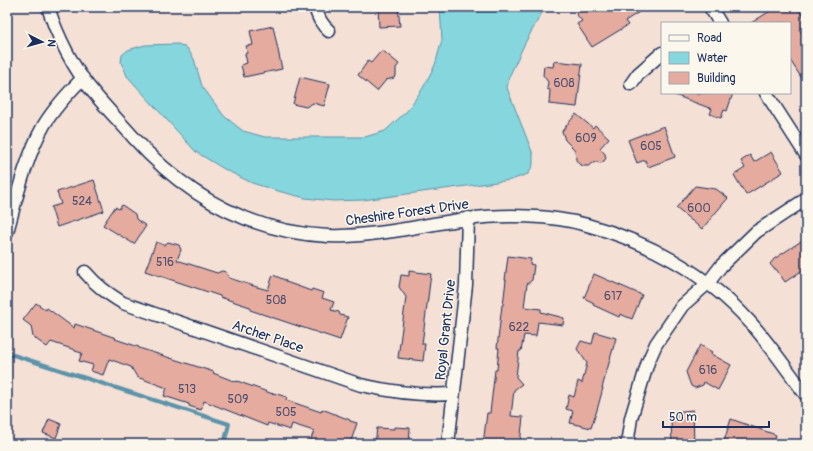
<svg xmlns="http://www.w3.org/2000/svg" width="813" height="451" font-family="Pangolin,sans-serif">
	<rect width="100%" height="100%" fill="#f4e0d5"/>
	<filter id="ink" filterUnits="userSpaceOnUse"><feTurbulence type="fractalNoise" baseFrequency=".025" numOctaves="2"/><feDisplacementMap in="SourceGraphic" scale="8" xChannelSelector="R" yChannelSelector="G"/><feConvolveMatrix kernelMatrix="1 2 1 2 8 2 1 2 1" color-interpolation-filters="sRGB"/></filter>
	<g filter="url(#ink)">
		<!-- water -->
		<path fill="#85d6dd" stroke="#5b93aa" d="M440,7h105l-20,36 -16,34 -2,11 26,66v11l-5,9 -17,6 -148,20 -30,1 -28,-3 -27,-7 -26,-8 -28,-14 -28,-17 -69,-76 -6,-14 1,-7 6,-5 17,-5 33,-1 9,4 7,11 8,27 22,30 19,15 22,6h100l20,-6 22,-20 16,-23 12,-23 7,-25z"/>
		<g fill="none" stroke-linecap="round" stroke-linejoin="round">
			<!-- stream -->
			<path stroke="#5b93aa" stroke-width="4" d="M7,353l222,71 -5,20"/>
		</g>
		<!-- building -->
		<path fill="#e4ab9e" stroke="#1b2f5e" d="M378,7h20l2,19 -21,1z
			M580,7h67l-22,14 3,4 -36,22 -15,-23 5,-3 -6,-7z
			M768,7h29l9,14v4l-7,4 7,10v46l-16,-25v-37h-39l19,-12z
			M273,26l9,43 -38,8 -3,-12 6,-2 -2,-9 2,-1 -1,-7 7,-1 -3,-14z
			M382,50l17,14 -3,4v8l-2,2 -8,2 -9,11 -19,-16 10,-14 3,2z
			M554,61l28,3 -5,43 -28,-3 1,-14 -3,-1 1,-7 -5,-7 1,-9 9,1z
			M300,77l30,7 -6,22 -11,-3 -7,4 -13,-3z
			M673,93h60l-6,18 -3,-1 -3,8 -11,-4 2,-5 -40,-15z
			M576,114l17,14 2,-3 14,13 -9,10 5,6 1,4 -2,3 -3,2 -6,-1 -7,4h-4l-5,-2 -3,-4 -1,-10 -10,-10 -3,-9z
			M664,126l11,31 -27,10 -3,-7 -8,3 -9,-23z
			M771,152l12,20 -37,23 -12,-20 11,-7 -4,-7 9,-6 4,7z
			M94,180l10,31 -47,16 -6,-20 10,-3 -4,-12z
			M695,186l21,3 12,9 -26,31 -26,-21z
			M122,205l13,9 1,5 10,7 -12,18 -31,-19 12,-18 4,2z
			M806,238v30l-21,14 -9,-13h-2l-4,-5 4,-5z
			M156,242l8,3 4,-3 11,3 2,5 -4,10 40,13 5,-2 4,1 3,6 28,9 11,3 5,-15 12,5 1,2 25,9 1,-2 12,4 -2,5 12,4 -3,8 8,2 1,3 8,2 -8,23 -90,-30v-3l-30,-10v-1l-75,-25z
			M508,256l23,3 -1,5 4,1 -2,15 -5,4 -3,23 17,2v3l23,6 -1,7 -25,-3 -2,14 -12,-1 -3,16h-2l-3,26 6,7 -8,6 -3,26 12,1 -3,27h-37l4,-31h3l5,-43h2l2,-22h-2l5,-43h1l3,-25h-1z
			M409,271l22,3 -9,70h3l-2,17 -25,-3 8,-61 -7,-10 2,-12 8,1z
			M594,274l48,21 -10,24 -12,-5 -1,3 -26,-12 1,-2 -10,-5z
			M36,303l10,7 1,-2 27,20 1,-4 41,14 -1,1 24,8v1l75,24 -1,1 23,9 1,-1 36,13v-1l14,4 -1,3 35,12 1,-3 28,11v1l7,2 -7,21h-41l5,-13 -22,-7 -2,6 -22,-7 -1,3 -63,-25 -3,9 -12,-4v-2l-25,-8 3,-8 -30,-11 -6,-10 -22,-8 -6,16 -12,-4 2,-6 -14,-4 3,-8 -7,-2v-1l-24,-8 -4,5 -14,-10 -2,-11 -8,-6z
			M595,332l21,6 -14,50h1l-6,22 -6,18 -21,-5 3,-12 -7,-2 3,-14 5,2 4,-16 4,2 5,-20 -10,-14 4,-8 11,3z
			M700,345l12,7 -1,2 20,11 -13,25 -14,-8 -1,3 -8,3 -4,-2 -5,-14z
			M693,410l1,34h-22l-1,-23h2l-1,-9z
			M49,419l12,5 -5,14 -13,-5z
			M731,419l45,16 -2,9h-51z
			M394,427l16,1 -1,16h-34l2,-16 17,1z"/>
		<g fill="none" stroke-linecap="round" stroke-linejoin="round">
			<!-- street casing -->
			<g stroke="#1b2f5e" stroke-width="15">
				<path id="street" d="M48,7c9,29 26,63 46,86 12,15 27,30 40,45 52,58 115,94 194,98 22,1 44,-2 65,-5 25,-4 49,-9 74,-12 36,-5 85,-4 120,6 60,16 120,49 162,96 21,23 38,49 57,74
					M315,7c3,10 6,17 14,24
					M710,7l10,16
					M631,84l7,-10 24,-21
					M766,93l40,62
					M7,232c9,-33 20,-78 37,-107 11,-18 25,-33 39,-47
					M85,272c12,14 22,21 38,31l238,82c31,7 61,11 92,9
					M448,444l18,-159 2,-67
					M627,444l4,-26 17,-56 8,-18 26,-38 26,-23 13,-17 35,-34 50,-33"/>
			</g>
			<!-- street -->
			<use href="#street" stroke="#fbf7ec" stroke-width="12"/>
		</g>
	</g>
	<g text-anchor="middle" stroke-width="3" stroke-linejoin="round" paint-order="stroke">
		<!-- number labels -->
		<g font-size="12" fill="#4d4e6e">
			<text x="564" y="87">608</text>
			<text x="586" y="142">609</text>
			<text x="651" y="150">605</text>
			<text x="82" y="205">524</text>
			<text x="699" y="212">600</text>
			<text x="165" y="266">516</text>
			<text x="613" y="300">617</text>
			<text x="276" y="304">508</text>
			<text x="519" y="331">622</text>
			<text x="708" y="374">616</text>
			<text x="187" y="393">513</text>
			<text x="238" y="403">509</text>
			<text x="286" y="416">505</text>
		</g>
		<!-- street labels -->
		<g font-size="14" fill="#1b2f5e" stroke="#fbf7ec">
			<text transform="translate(407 212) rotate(-8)" y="5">Cheshire Forest Drive</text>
			<text transform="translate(445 330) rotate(-84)" y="5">Royal Grant Drive</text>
			<text transform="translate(268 336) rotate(19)" y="5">Archer Place</text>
		</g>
	</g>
	<!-- margin -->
	<rect width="813" height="451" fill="none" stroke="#fbf7ec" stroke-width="24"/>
	<rect x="12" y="12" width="789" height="427" fill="none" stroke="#1b2f5e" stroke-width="1.5" filter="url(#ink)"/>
	<!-- legend -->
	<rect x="661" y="22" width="130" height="72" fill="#fbf7ec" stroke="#a1a7b3"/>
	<rect x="669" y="35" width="20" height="6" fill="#fbf7ec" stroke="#a1a7b3"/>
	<text x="697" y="42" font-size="12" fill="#1b2f5e">Road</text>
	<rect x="669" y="52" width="20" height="12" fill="#85d6dd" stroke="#a1a7b3"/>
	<text x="697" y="62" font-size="12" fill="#1b2f5e">Water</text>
	<rect x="669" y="72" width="20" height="12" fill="#e4ab9e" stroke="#a1a7b3"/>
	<text x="697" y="82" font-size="12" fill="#1b2f5e">Building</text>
	<!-- north arrow -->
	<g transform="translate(42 42) rotate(96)" stroke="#fbf7ec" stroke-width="3" paint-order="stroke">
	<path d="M0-3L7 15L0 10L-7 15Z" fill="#1b2f5e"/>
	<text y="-6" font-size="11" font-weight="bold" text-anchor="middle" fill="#1b2f5e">N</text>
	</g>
	<!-- scale -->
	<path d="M663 421v6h106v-6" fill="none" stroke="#1b2f5e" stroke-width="2"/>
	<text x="669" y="421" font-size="12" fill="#1b2f5e" stroke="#fbf7ec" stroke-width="3" paint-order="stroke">50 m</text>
</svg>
